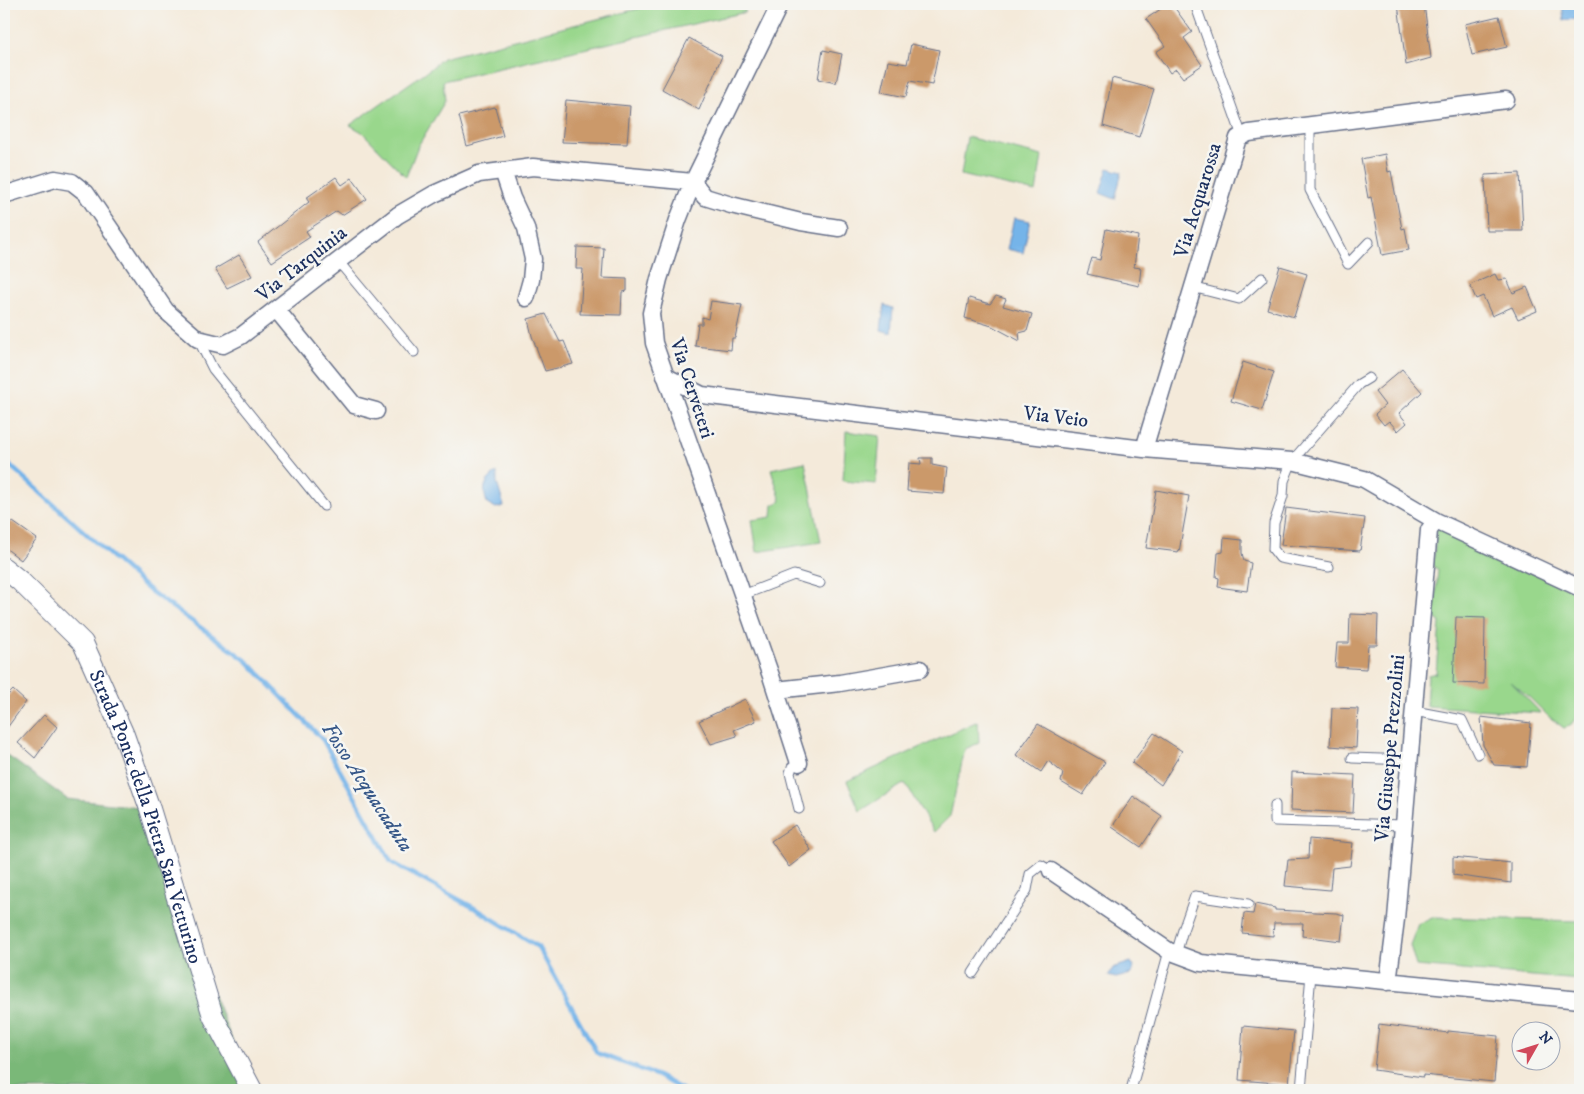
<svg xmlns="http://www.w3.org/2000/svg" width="1584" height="1094" font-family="'IM FELL DW Pica',serif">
	<rect width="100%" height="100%" fill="#f6f6f2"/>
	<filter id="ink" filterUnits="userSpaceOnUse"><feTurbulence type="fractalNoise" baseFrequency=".02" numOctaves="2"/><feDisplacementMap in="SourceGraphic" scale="10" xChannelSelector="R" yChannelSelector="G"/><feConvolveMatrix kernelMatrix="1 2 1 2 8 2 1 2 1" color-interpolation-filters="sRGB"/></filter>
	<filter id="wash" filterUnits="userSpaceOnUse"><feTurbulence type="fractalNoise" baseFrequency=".0096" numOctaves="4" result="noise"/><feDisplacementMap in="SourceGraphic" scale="20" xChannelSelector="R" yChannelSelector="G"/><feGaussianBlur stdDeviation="1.12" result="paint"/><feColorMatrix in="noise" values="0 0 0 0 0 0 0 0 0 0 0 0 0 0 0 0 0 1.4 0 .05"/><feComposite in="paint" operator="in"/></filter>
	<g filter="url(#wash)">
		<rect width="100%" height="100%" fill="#f4eada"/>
		<!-- green -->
		<path fill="#99d78c" stroke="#5a8375" d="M657,4h83l6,8 -303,69 2,20 -27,45 -12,31 -44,-45 -12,-7 80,-56 13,-11z
			M967,137l75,19 -6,36 -75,-17z
			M846,431l34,5 -4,48 -33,-3z
			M805,462l16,80 -64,10 -5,-32 20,-3 1,-12 8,-4 -10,-32z
			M1437,525l143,69v118l-10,14 -6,2 -16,-12 -18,-18 -19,-16 30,31 -115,-7 2,-31 8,-2 4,-51 -6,-4 4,-49 -5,-2z
			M978,721l1,22 -14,6 -15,67 -16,16 -29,-49 -45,28 -13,-30z
			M1432,917l148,4v59l-164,-14 -6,-21 8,-21z"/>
		<!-- forest -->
		<path fill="#7ab878" stroke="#4a746b" d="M4,753l63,46 72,8 113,283h-248z"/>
		<!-- water -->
		<path fill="#75b4e9" stroke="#4872a4" d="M1562,4h17l1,15 -16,1z
			M1108,168l14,4 -7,27 -15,-6z
			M1014,218l16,3 -7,32 -16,-4z
			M884,305l9,3 -2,25 -10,-3z
			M497,472v11l7,23 -8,2 -9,-5c-5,-15 -3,-21 10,-31z
			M1131,962l3,5 -3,7 -15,4 -8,-2 5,-8z"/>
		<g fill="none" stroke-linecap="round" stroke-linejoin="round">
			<!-- stream -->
			<path stroke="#75b4e9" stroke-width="4.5" d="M4,460l146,131 97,70 76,79 68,122 87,48 60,37 59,106 61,23 25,14"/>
		</g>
		<g id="blocks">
			<!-- building -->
			<path fill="#cb996b" d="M1168,4h4l20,28 -8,6 18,27 -19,13 -7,-9 -6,4 -14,-21 9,-6 -19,-27z
				M1398,4h26l7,54 -25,7z
				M1499,16l8,31 -35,8 -7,-31z
				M689,38l33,18 -23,54 -37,-21z
				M911,44l28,6 -7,35 -22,-4 -4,16 -25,-5 7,-31 19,3z
				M823,50l19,4 -6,29 -18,-4z
				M1112,78l42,11 -15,48 -36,-11z
				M566,100l64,6 -3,38 -65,-2z
				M495,107l8,29 -36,10 -8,-30z
				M1385,154l3,18 3,-1 11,58 3,-1 4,22 -27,5 -11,-58 -3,1 -7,-39z
				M1520,173l3,58h-36l-2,-56z
				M336,177l6,8 10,-7 15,21 -25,16 -5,-4 -31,20 4,6 -38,25 -14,-20 51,-40 -3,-4z
				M1106,229l32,7 -4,31 7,1 -2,18 -52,-12 5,-16 8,2z
				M577,247l27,1 -2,30 25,1v12l-5,1 -1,23 -41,-1 3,-45h-7z
				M239,255l13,21 -25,12 -12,-19z
				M1280,266l27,8 -13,43 -27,-8z
				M1495,274l3,6 9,-1 6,14 14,-6 10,24 -19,8 -6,-12 -20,9 -9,-20 -7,3 -6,-14z
				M996,296l10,3 -3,7 29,8 -5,17 -8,2 1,8 -28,-15 -27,-8 4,-20 21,6z
				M711,301l31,4 -7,33h-3l-1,12 -36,-4 3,-22h4v-7l6,2z
				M546,314l14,28 4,-1 9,23 -28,7 -13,-35 -4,-17z
				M1243,362l31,10 -12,38 -31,-9z
				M1402,369l20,23 -23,21 8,10 -9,8 -9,-10 -5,4 -9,-11 10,-9 -10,-13z
				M920,458h12v7l15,3 -3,26 -37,-3 2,-28 12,1z
				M1156,490l33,6 -10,56 -33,-4z
				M1286,508l79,10 -5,33 -79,-6z
				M4,522h9l24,17 -16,21 -17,-13z
				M1224,538l18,2v13l2,8 7,2 -4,28 -29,-4 1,-9 -3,-1 2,-24 5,-1z
				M1350,614l28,1 -1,30h-9l-2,24 -31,-2 2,-24h12z
				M1456,617l29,1 -1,66 -31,-1z
				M13,690l13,12 -22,30v-33z
				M745,699l11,22 -22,9 3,6 -26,8 -12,-23z
				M1332,708l26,1 -2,39 -26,-2z
				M44,715l13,12 -22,31 -17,-15z
				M1481,717l50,6 -4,44 -33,-2 -11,-20z
				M1038,724l67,38 -22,33 -22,-13 2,-9 -15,-12 -7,11 -25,-17z
				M1154,733l28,18 -21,34 -29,-22z
				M1292,772l63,3 -2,38 -62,-3z
				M1133,796l29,20 -21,31 -29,-20z
				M795,825l16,25 -22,17 -18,-26z
				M1309,839l44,4 -3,23 -18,2 -2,22 -45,-4 3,-26 20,-1z
				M1453,857l58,6v20l-58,-8z
				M1255,904l20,4v2l61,3 8,2 -3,26 -39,-5 1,-13h-29l-1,13 -31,-3 2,-20 9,1z
				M1379,1024l69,9v-2l50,5 -4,46 -71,-7v2l-49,-7z
				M1243,1026l51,5 -5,53 -50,-4z"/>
		</g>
	</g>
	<g filter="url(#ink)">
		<use href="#blocks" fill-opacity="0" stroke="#677089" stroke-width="1"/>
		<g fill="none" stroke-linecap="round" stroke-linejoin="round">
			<!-- service casing -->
			<g stroke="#677089" stroke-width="11">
				<path id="service" d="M1195,4l47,132
					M1310,125v65l38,74 21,-22
					M338,261l76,91
					M1192,287l47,12 23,-21
					M198,339l15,30 111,137
					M1329,567l-49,-9 -7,-9 1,-26 9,-27 1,-15 8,-20 67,-77 10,-6
					M743,595l51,-20 26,8
					M1414,711l48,9 16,34
					M1352,758l58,2
					M1275,805v16l129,4
					M799,809l-9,-36 2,-6 7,-4
					M1176,954l7,-24 12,-34 53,8
					M973,973l54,-83 3,-16 11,-9 10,6
					M1131,1090l38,-139
					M1301,1090l10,-116"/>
			</g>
			<!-- minor casing -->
			<g stroke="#677089" stroke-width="19">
				<path id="minor" d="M779,4l-2,6 -84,172 -15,38 -19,59 -8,34 3,30 117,333 28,87
					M503,171l9,27 14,30 7,31 -2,21 -5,18
					M4,195l51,-16 17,3 14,11 80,118 32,28 25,6 18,-9 157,-121 36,-21 45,-20 54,-7 160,15 12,15 26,8 70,17 38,6
					M276,309l78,96 22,6
					M665,376l37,19 442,54 148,12 72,18 72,42 144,67
					M1144,449l94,-311 11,-5 257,-33
					M776,690l64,-7 80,-14
					M1051,871l118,80 32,12 379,37
					M1388,982l8,-63 33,-389 7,-9"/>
			</g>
			<!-- tertiary casing -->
			<g stroke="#677089" stroke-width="22">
				<g id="tertiary">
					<path id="s1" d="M4,568l16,13 63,62 41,92 26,74 63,207 39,74"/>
				</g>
			</g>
			<!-- service -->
			<use href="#service" stroke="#fff" stroke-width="9"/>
			<!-- minor -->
			<use href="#minor" stroke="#fff" stroke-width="16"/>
			<!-- tertiary -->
			<use href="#tertiary" stroke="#fff" stroke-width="20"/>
		</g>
	</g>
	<g text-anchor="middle" stroke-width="5" stroke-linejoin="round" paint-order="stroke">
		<!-- street labels -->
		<g font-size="20" fill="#1b2f5e" stroke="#f6f6f2">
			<text transform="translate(1197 200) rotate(-73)" y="7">Via Acquarossa</text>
			<text transform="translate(301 263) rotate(-38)" y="7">Via Tarquinia</text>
			<text transform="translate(693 388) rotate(72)" y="7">Via Cerveteri</text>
			<text transform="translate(1056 416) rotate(7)" y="7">Via Veio</text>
			<text transform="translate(1389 748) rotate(-85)" y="7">Via Giuseppe Prezzolini</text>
			<text dy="7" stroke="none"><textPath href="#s1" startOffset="294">Strada Ponte della Pietra San Vetturino</textPath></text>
		</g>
		<!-- water labels -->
		<g font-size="21" font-style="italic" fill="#365788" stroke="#f6f6f2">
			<text transform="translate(368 787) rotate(57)" y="7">Fosso Acquacaduta</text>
		</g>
	</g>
	<!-- margin -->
	<rect width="1584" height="1094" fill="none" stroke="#f6f6f2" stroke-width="20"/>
	<!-- north arrow -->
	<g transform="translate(1536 1046) rotate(51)"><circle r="24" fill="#f6f6f2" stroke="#9ea6b7"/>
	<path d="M0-4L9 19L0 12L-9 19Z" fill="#d1495b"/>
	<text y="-8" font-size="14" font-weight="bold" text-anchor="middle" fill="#1b2f5e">N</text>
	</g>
</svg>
